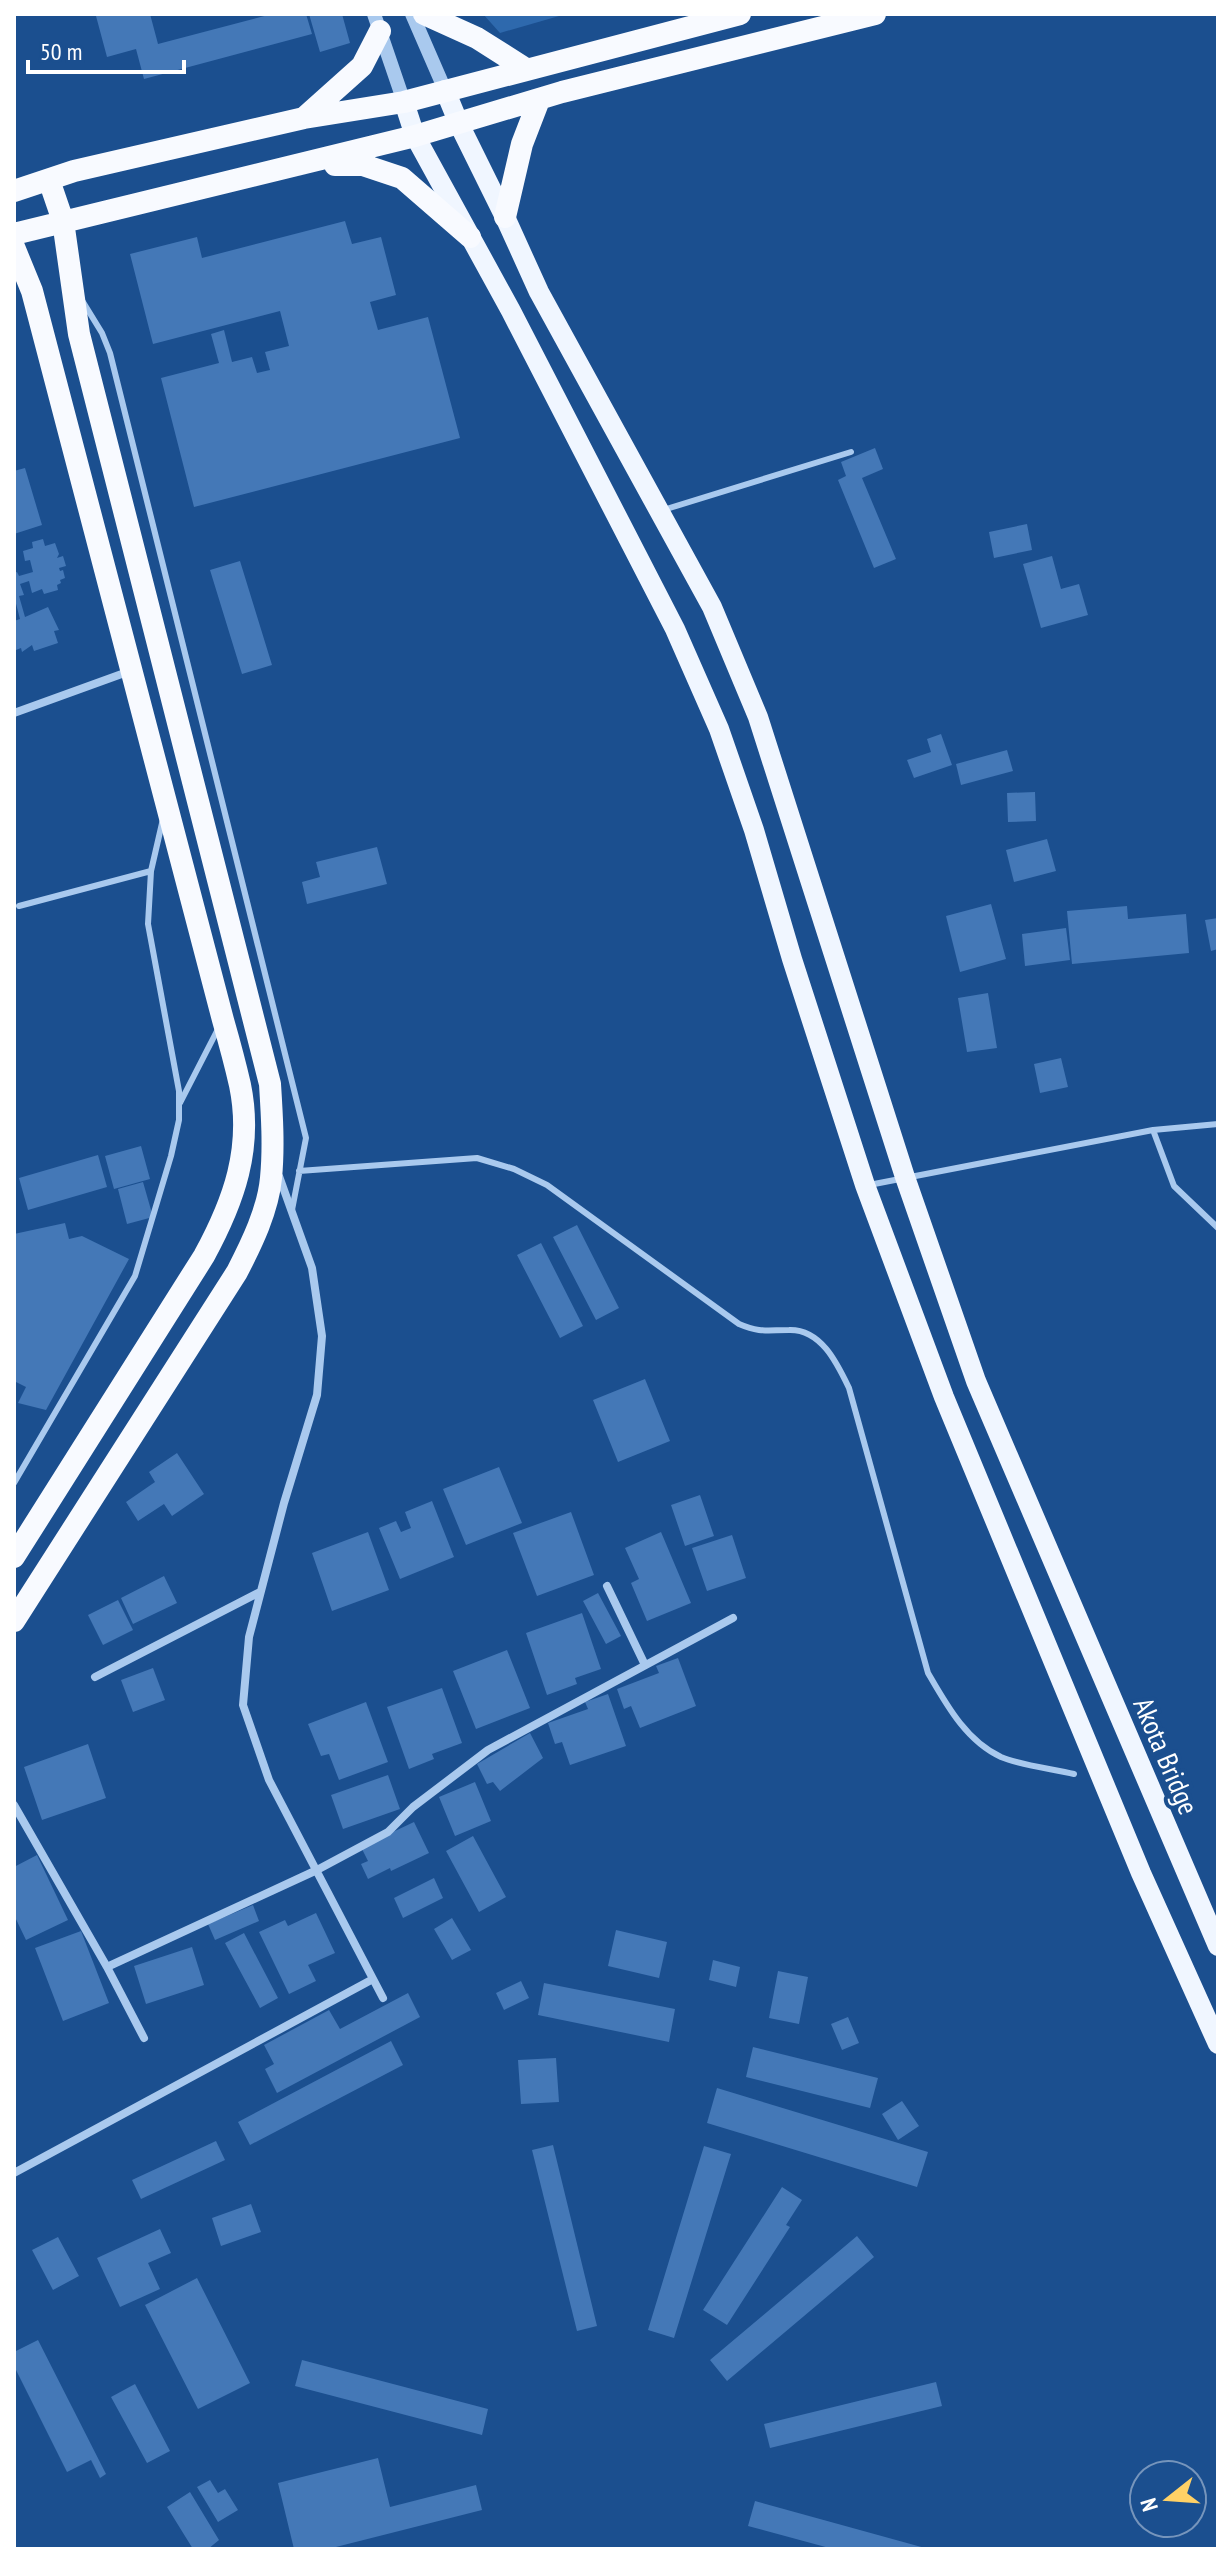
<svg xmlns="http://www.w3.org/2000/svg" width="1232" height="2563" font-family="'PT Sans Narrow',sans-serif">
	<rect width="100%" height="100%" fill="#1b4f8f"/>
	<!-- green -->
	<path fill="#2e69ad" d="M483,14h83l-66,19z"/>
	<!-- building -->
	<path fill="#4478b7" d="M102,14h48l8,30 114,-30h34l6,20 -168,45 -8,-30 -29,8 -11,-41z
		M309,14h33l8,29 -30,9z
		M345,221l7,23 29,-7 15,58 -26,7 8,28 50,-13 32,121 -266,69 -33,-129 58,-15 -8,-29 13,-4 8,32 20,-5 5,16 13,-3 -5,-18 24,-6 -9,-35 -127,33 -23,-90 67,-17 5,21z
		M875,448l8,21 -21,9 34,81 -22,9 -36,-88 8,-4 -5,-14z
		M25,468l17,57 -28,9v-63z
		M1027,524l5,26 -38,8 -5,-26z
		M43,539l2,7 10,-3 4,11 -2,4 6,-2 3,10 -7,2 1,3 3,-1 2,8 -5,2 1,3 -4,2 1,5 -14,4 -2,-5 -10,4 -3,-12 -9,3 4,11 -5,1 6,21 23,-10 11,23 -5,1 4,12 -24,8 -2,-6 -10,7 -1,-4 -5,2 -2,-6v-23l6,-2 -6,-23v-23l3,-1 2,4 14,-4 -3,-12 -5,1 -2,-10 10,-3 -1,-6z
		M1052,556l9,33 18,-5 9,31 -47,13 -18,-64z
		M240,561l32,104 -30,9 -32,-104z
		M941,734l11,31 -38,13 -7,-18 24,-8 -4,-13z
		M1007,750l6,21 -52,14 -5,-21z
		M1035,792l1,29 -28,1 -1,-29z
		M1047,839l9,32 -42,11 -8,-32z
		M377,847l10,37 -80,20 -5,-22 18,-5 -4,-15z
		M991,904l15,55 -46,13 -14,-56z
		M1127,906l1,13 58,-5 3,39 -117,11 -5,-53z
		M1218,918v31l-7,2 -6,-31z
		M1066,928l4,32 -45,6 -3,-32z
		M988,993l9,55 -30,4 -9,-54z
		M1061,1058l7,29 -28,6 -6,-29z
		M141,1146l9,33 -36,10 -9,-33z
		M98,1155l9,32 -79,23 -9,-32z
		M143,1182l10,35 -26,7 -9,-35z
		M65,1223l4,16 13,-3 47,23 -83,151 -28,-7 8,-16 -12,-6v-147z
		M577,1225l42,83 -23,12 -43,-83z
		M541,1243l42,83 -23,12 -43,-83z
		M645,1379l25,62 -52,21 -25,-62z
		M177,1453l27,41 -32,22 -8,-12 -26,17 -12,-19 29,-20 -6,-10z
		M499,1467l23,56 -56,22 -23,-56z
		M700,1495l14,41 -29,10 -14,-41z
		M432,1501l22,56 -54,22 -21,-51 17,-7 5,11 10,-4 -6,-16z
		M571,1512l23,63 -57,21 -24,-63z
		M368,1532l21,58 -57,21 -20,-58z
		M661,1532l30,71 -44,18 -16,-38 8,-4 -14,-31z
		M732,1535l14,43 -39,13 -15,-43z
		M164,1576l13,27 -44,21 -12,-26z
		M598,1593l23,43 -15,8 -23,-43z
		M118,1600l15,30 -30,15 -15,-30z
		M582,1613l19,56 -26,9 2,6 -30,11 -21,-62z
		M507,1650l23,58 -54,21 -23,-58z
		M678,1658l18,48 -56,22 -9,-22 -7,3 -7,-20 42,-16 -3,-7z
		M153,1668l12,32 -32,12 -12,-32z
		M442,1688l20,55 -30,11 2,5 -25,10 -22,-62z
		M608,1694l18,52 -56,19 -8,-23 -7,2 -7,-21 40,-14 -3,-7z
		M366,1702l22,60 -49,18 -10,-26 -8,2 -13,-32z
		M530,1733l13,25 -43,33 -7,-9 -6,2 -10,-20z
		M88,1744l18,54 -64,22 -18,-53z
		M388,1775l12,34 -57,20 -12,-34z
		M475,1782l16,39 -36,15 -16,-39z
		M414,1822l15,31 -38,18 -1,-3 -22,11 -7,-15 7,-3 -7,-14z
		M473,1836l33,61 -27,15 -33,-61z
		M37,1855l31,65 -42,20 -12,-25v-48z
		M434,1878l9,20 -40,20 -9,-20z
		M253,1905l6,16 -44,19 -7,-16z
		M316,1913l19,40 -27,12 8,16 -27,13 -30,-62 26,-12 3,6z
		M452,1918l19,32 -19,10 -18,-31z
		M616,1930l51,12 -8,36 -51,-12z
		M81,1931l28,72 -46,18 -28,-73z
		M244,1933l34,65 -18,10 -35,-65z
		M192,1947l12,38 -58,19 -12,-38z
		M713,1960l27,7 -4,20 -27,-7z
		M778,1971l30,6 -9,47 -30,-6z
		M521,1981l8,17 -25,12 -8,-17z
		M544,1983l131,26 -6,33 -131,-27z
		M408,1993l12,24 -143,76 -12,-24 9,-5 -10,-19 65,-35 11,19z
		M848,2017l11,26 -17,7 -11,-26z
		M391,2041l12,24 -153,80 -12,-23z
		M753,2047l125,31 -8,30 -124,-31z
		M556,2058l3,44 -38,2 -3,-44z
		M717,2088l211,64 -11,35 -210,-64z
		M902,2101l17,25 -21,14 -16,-26z
		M216,2141l9,19 -84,39 -9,-19z
		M553,2145l44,181 -20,5 -45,-181z
		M704,2146l27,8 -57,184 -26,-8z
		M782,2187l20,13 -16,25 4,2 -63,98 -24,-15z
		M251,2204l10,28 -40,14 -9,-28z
		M160,2229l11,24 -23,10 12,26 -40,18 -23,-49z
		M857,2236l17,21 -147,124 -17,-21z
		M58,2237l21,39 -26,14 -21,-40z
		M197,2278l53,105 -52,26 -53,-104z
		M38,2340l68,134 -6,4 -9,-18 -24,12 -53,-106v-14z
		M302,2360l186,49 -6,26 -187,-49z
		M936,2382l6,24 -172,42 -6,-24z
		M135,2384l35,67 -23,12 -36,-66z
		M378,2458l12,49 86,-22 6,25 -154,39h-34l-16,-66z
		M210,2480l8,13 7,-4 13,21 -20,12 -21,-35z
		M190,2492l29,48 -11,9h-15l-26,-42z
		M755,2501l170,47v1h-92l-85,-23z"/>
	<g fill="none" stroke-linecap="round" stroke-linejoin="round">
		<!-- service -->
		<path stroke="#a9c9ee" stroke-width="6" d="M83,302l19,31 8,20 196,785 -14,72
			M663,510l188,-58
			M19,906l132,-35
			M180,1103l39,-76
			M1153,1130l21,56 44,42
			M299,1171l178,-13 37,11 33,16 192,139c21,9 28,6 50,6 32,-1 48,33 60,58l79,285c18,31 38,68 73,84 19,8 52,12 73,17
			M869,1185l284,-55 65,-6
			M14,1483l121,-207 36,-120 8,-36v-29l-31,-167 3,-53 12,-52"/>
		<!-- minor -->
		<path stroke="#a9c9ee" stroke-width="8" d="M14,713l116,-42
			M279,1176l33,92 10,68 -5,59 -33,108 -35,134 -6,68 26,75 114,218
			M607,1586l38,79
			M95,1677l165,-85
			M14,1805l93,162 37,71
			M107,1967l210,-97 71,-38 25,-25 75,-57 245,-132
			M14,2173l359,-194"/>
		<!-- tertiary -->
		<path stroke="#a9c9ee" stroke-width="14" d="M374,14l30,88
			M412,14l33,76"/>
		<!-- primary -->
		<path stroke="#f0f6ff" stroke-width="20" d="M445,90l14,34 46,93 34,75 173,315 46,110 147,460 71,204 242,565
			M404,102l11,34 96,175 164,318 44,100 35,101 38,129 73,226 79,212 197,476 77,171"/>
		<!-- trunk -->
		<path stroke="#f8faff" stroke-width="22" d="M424,14l53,24 49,31
			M305,117l57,-51 18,-35
			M335,165h28l39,13 68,59
			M14,191l60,-20 230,-53 100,-16 336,-88
			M505,217l17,-73 17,-44
			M14,234l401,-98 147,-44 313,-78
			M14,247l18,44 191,729c6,21 12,43 17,65 13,63 -6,116 -36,171l-190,301
			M14,1621l223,-349c15,-29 31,-62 34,-94 3,-31 1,-63 -1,-94l-191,-750 -16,-113 -14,-41"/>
	</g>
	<g text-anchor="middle" stroke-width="8" stroke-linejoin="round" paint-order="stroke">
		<!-- street labels -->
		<g font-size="28" fill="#fff" stroke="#1b4f8f">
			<text transform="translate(1166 1756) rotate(67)" y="10">Akota Bridge</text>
		</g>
	</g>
	<!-- border -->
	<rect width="1232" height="2563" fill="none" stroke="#ffffff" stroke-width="32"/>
	<!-- north arrow -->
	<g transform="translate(1168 2499) rotate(253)"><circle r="38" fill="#1b4f8f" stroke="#7695bc" stroke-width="2"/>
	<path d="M0-6L14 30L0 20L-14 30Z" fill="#ffd166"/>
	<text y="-12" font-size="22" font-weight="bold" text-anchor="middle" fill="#ffffff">N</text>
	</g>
	<!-- scale -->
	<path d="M28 60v12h156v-12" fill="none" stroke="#ffffff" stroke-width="4"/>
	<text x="40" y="60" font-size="24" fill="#ffffff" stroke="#1b4f8f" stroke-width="6" paint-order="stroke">50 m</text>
</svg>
